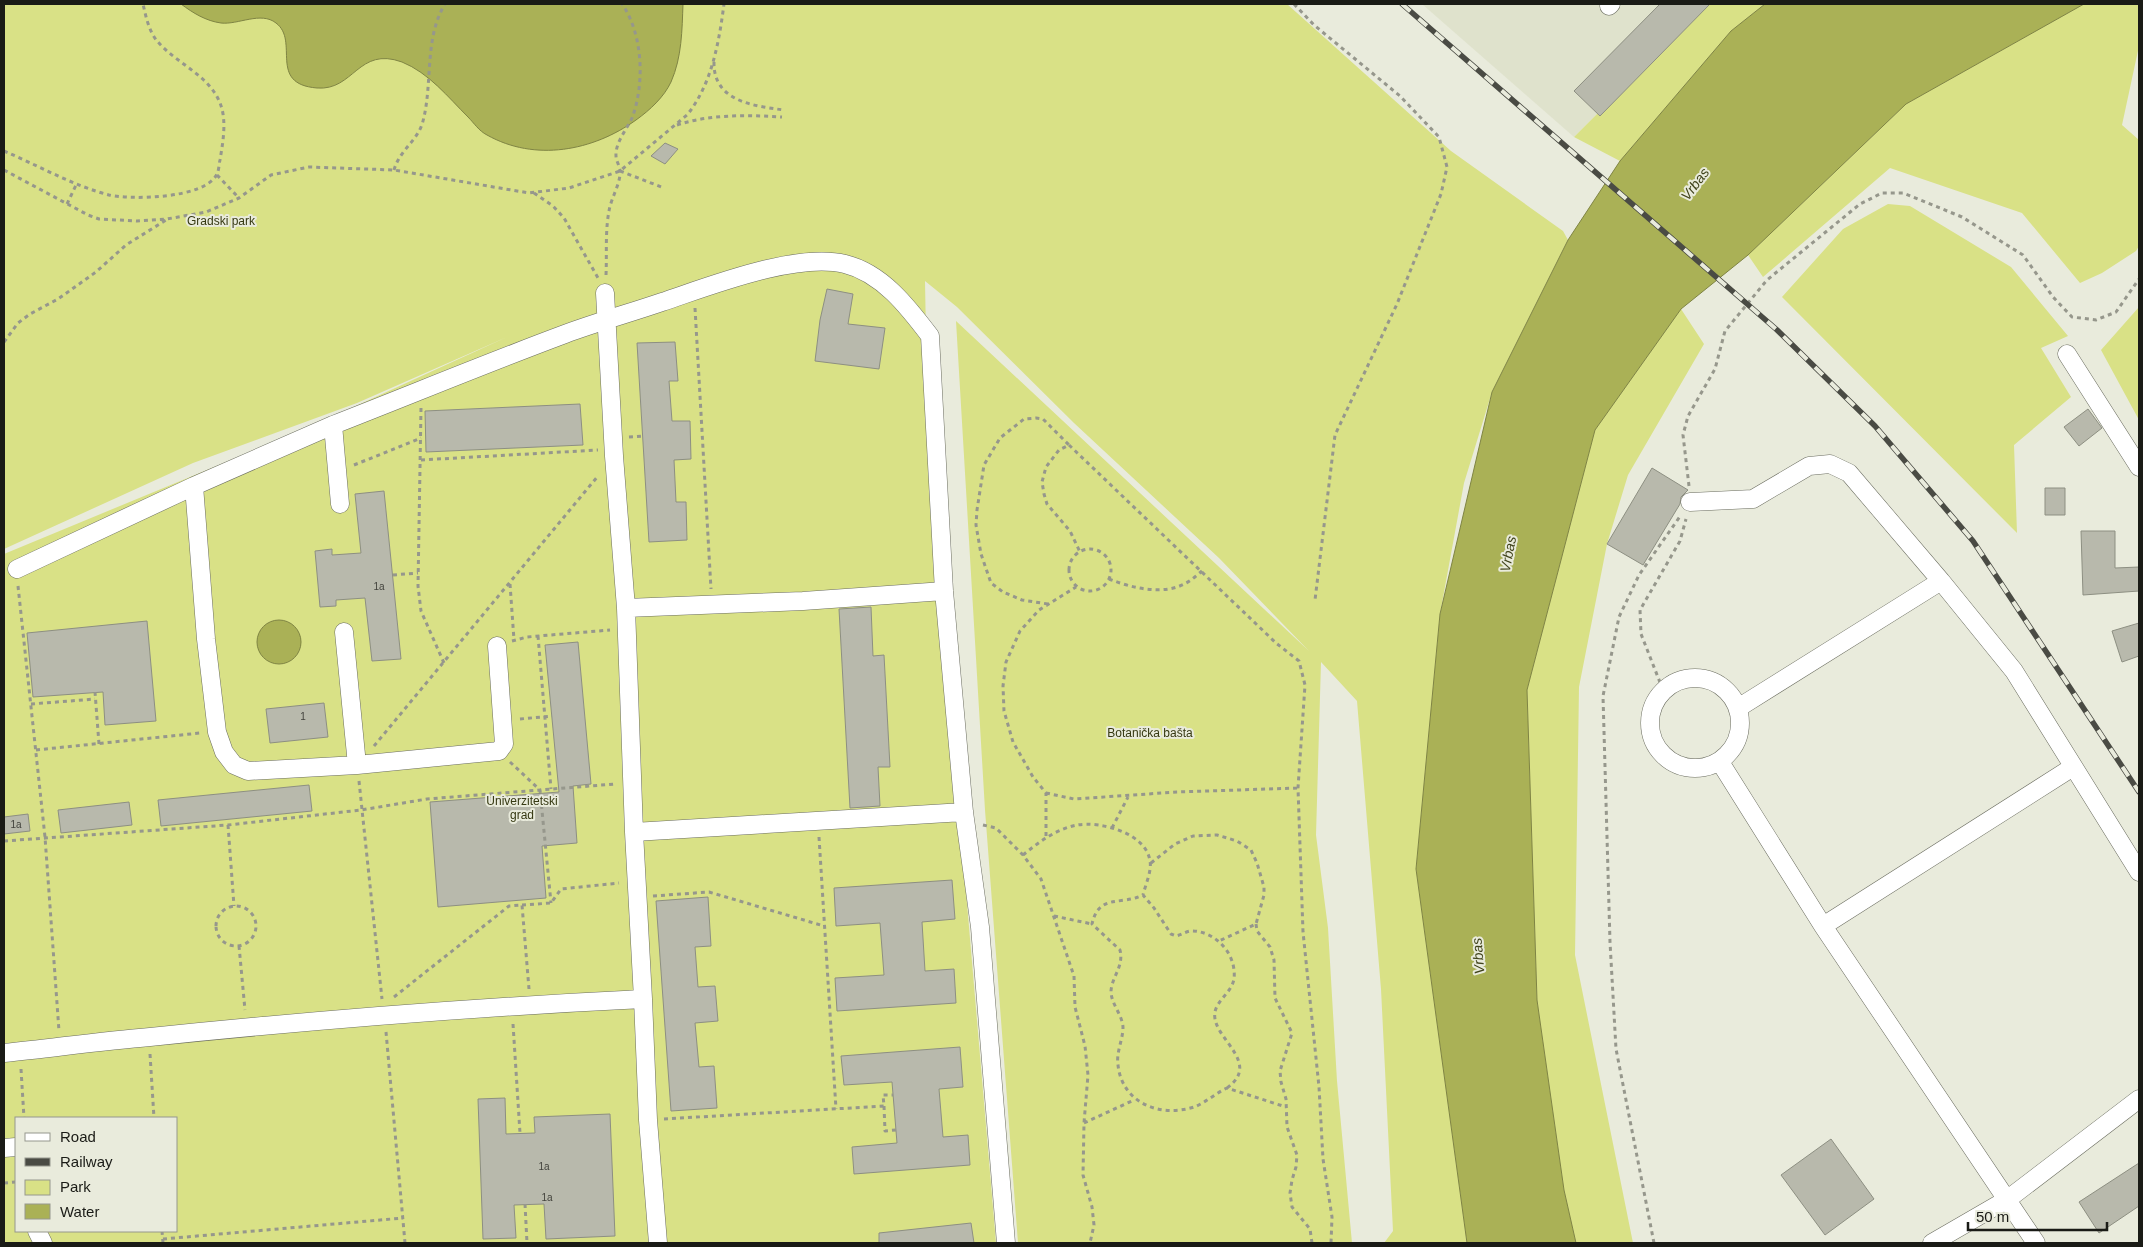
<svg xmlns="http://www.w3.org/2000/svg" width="2143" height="1247" font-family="Arial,sans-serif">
	<rect width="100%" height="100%" fill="#e9ebdc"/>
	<!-- built -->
	<path fill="#dfe2cc" d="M1422,4h285l-133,133z"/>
	<!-- green -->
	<path fill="#d9e186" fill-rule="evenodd" d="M4,4h1283l164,147 112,80 5,9 -76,152 -28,91 -24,131 -24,255 51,374h-83l9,-12 -12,-242 -24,-288 -36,-39 -5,173 12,93 9,153 15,162h-334l-33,-433 -29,-489 353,330 -90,-93 -145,-135 -117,-116 -32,-26 3,166 68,796h-992v-689l297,-123 206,-94 -150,66 -164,60 -189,86zM16,1118h160v113h-160z
		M1707,4h58l-34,27 -111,130 -46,-24z
		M2084,4h55v42l-17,79 17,15v106l-3,5 -34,22 -22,10 -58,-70 -132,-45 -127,109 -15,-22 158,-151z
		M1888,204l22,2 101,61 57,69 -27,12 30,49 -57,48 3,88 -235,-236 61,-68z
		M2139,307v113l-38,-70z
		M1681,309l23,35 -76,131 -21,69 -28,143 -4,268 58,288h-57l-12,-53 -27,-190 -10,-310 68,-260z"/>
	<!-- water -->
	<path fill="#aab156" stroke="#7f8443" d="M181,4h502c-1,26 -1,53 -12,78 -7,15 -21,28 -35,38 -43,31 -101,42 -149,15 -8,-4 -13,-12 -19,-18 -20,-20 -39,-44 -66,-55 -44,-16 -48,29 -85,26 -50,-4 -17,-47 -41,-65 -15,-12 -38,2 -55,0 -15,-2 -28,-10 -40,-19z
		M1765,4h319l-178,100 -158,151 -67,54 -86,121 -68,260 10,310 27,190 12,53h-109l-51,-374 24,-255 52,-222 76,-152 52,-79 111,-130z
		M257 642a22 22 0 1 1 44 0a22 22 0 1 1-44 0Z"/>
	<!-- building -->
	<path fill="#b8b9ac" stroke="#8d8f82" d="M1660,4h50l-110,112 -26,-25z
		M665,143l13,6 -13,15 -14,-8z
		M827,289l26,5 -5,30 37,4 -6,41 -64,-8 5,-41z
		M675,342l3,39h-9l3,40h18l1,38 -17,1 2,42h10l1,38 -38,2 -12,-199z
		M580,404l3,41 -157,7 -1,-41z
		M2088,409l14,19 -23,18 -15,-19z
		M1652,468l36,22 -7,7 -1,7 -37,61 -36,-21z
		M2045,488h20v27h-20z
		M384,491l17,168 -29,2 -7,-63 -29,2v6l-16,1 -5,-56 17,-2v6l29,-2 -6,-59z
		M2081,531h34v37l24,-1v24l-56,4z
		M871,607l2,49 11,-1 6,112h-12l2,39 -30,2 -11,-199z
		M147,621l9,100 -51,4 -2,-33 -70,5 -6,-64z
		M2139,623v33l-17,6 -10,-31z
		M578,642l13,142 -18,2 4,57 -35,3 4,52 -108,9 -8,-105 129,-10 -14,-147z
		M324,703l4,34 -58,6 -4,-34z
		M309,785l3,26 -151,15 -3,-26z
		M129,802l3,23 -71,8 -3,-23z
		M28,814l2,17 -26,3v-17z
		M952,880l3,39 -33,3 3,49 29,-2 2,34 -119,8 -2,-33 49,-3 -4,-52 -44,3 -2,-38z
		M708,897l3,49 -16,1 3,40 17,-1 3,35 -23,2 4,44 15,-1 3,42 -46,3 -15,-210z
		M960,1047l3,40 -24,2 4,48 25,-2 2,30 -116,9 -2,-27 45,-4 -5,-61 -48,3 -3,-29z
		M505,1098l1,36 29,-1 -1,-16 76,-3 5,122 -69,3 -2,-35 -30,1 2,33 -33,1 -5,-140z
		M1831,1139l43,60 -49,36 -44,-60z
		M2139,1163v43l-40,27 -20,-31z
		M971,1223l3,20h-95v-10z"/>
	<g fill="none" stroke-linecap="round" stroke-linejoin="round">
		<!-- minor casing -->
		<g stroke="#6b6d60" stroke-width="19">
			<path id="minor" d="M1609,6l2,-2
				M2067,354l72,113
				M333,425l-139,61 12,153 11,93 7,20 10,13 14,6 109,-6 -13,-133
				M1690,502l63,-3 56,-33 21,-2 19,9 92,108 73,90 125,201
				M340,504l-7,-79c77,-30 154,-62 232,-91 32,-12 65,-21 97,-32 48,-16 134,-50 183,-38 37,9 63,43 85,72l14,255 20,221 16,115 26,316
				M17,569l177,-83
				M626,608l177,-7 141,-10
				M1650 723a45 45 0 1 1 90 0a45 45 0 1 1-90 0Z
				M1738,708l203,-127
				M1720,762l103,164 213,317
				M357,765l142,-14 5,-7 -7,-98
				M634,832l330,-20
				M1823,926l250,-159
				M643,999l5,121 10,123
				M4,1053c49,-5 97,-12 146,-16 164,-17 328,-30 493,-38l-9,-167 -8,-224 -12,-152 -9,-163
				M4,1148l12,-1
				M37,1231l6,12
				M1932,1243l76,-44 131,-100"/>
		</g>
		<!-- path -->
		<path stroke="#96978c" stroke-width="3" stroke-dasharray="4 4" stroke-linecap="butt" d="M1294,4l20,21 86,71 39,41 8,30 -6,27 -44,110 -62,131 -20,165
			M714,62c-1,39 39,44 70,48
			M677,125c34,-11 70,-10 105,-8
			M4,151c33,14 70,35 105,44 22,5 96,4 108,-21 2,-4 2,-10 3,-14 3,-18 7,-40 0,-57 -11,-28 -43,-39 -62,-61 -9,-10 -12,-25 -15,-38
			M4,170l84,45 11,4 38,2 30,-2 39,-7 33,-14 32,-23 38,-8 85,3 135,23 40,-5 51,-17 67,-56c25,-31 32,-73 37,-111
			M394,170c6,-21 24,-29 29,-49 10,-38 1,-83 22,-117
			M620,171l44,17
			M217,175l22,23
			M534,193l19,13 11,12 34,60
			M67,204l10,-21
			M606,275c1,-21 -1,-43 3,-64 2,-13 12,-28 11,-40 0,-5 -4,-10 -4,-15 -1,-13 11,-27 16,-38 13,-34 11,-84 -10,-114
			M695,308l16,281
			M4,342l14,-19 12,-9 28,-15 38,-27 30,-27 40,-25
			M421,408l-3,178 3,25 23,52
			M629,437l14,-1
			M1069,445l207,198 23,18 6,24 -7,103 5,144 16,155 4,72 9,58 -1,26
			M421,460l177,-10
			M354,465l67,-27
			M1689,486l-6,-51 5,-19 27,-47 10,-38 42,-51 93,-76 22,-11h21l59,24 61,38 30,42 19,20 24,3 20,-8 23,-33
			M1069 570a21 21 0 1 1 42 0a21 21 0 1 1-42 0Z
			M393,575l25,-2
			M1109,579c23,9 55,17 77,4 6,-3 11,-8 16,-12
			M510,584l4,56
			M18,586l27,251 14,194
			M1048,604l-26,-4 -19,-8 -12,-9 -10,-29 -5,-29 1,-15 7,-45 16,-27 24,-19 12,-1 7,1 26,26 -10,5 -13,17 -4,15 2,12 3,10 23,27 10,21
			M538,636l13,153
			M512,641l15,-4 83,-7
			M1663,690l-22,-56 -1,-24 40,-69 6,-22
			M95,692l4,52
			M31,704l64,-5
			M520,719l32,-3
			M374,746l224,-270
			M36,750l164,-17
			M510,762l30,28 11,113
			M359,781l23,218
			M1046,793l28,6 103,-7 121,-4
			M228,825l6,81
			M983,825l13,3 27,27 18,24 33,97 1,31 10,39 3,29 -4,48 -1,52 9,32 2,18 -4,18
			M1112,828l16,-31
			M1046,836v-43l-13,-16 -20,-35 -9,-31 -1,-25 3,-24 14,-31 19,-21 37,-23
			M819,837l17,272
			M4,841l224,-16 133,-15 66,-11 188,-15
			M1023,855c16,-13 33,-26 54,-30 24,-4 69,8 73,36 2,10 -5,25 -7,34
			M1151,863l24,-19 18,-8 24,-1 20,6 14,9 6,13 7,24v8l-8,29 -37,17
			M653,896l56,-4 115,34
			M522,905l29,-2 10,-14 58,-6
			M216 926a20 20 0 1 1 40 0a20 20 0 1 1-40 0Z
			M1054,916l38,8
			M1256,924l1,7 13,16 4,13 1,38 17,35 -12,38 1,11 5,17 1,28 10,28 -1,12 -4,13 -2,13 2,14 18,22 2,14
			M239,946l6,64
			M394,997l115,-91 13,-1 7,84
			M513,1024l7,109
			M386,1032l19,211
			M150,1054l4,64
			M21,1069l3,49
			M1227,1088c33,-24 -8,-46 -12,-69 -3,-17 16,-24 19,-40 3,-25 -19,-49 -44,-48 -5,1 -9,4 -14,5l-5,-2 -17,-26 -11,-13c-22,11 -44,-2 -51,29l28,26c4,17 -8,26 -9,41 0,13 11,23 12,36 0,13 -7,25 -5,38 4,38 42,53 76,42 11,-4 22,-14 33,-19l59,19
			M884,1106l1,25 11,-1
			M664,1119l220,-13 -1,-11h10
			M1084,1123l50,-23
			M4,1183l12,-1
			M525,1204l2,39
			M162,1231l1,12
			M163,1239l240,-21
			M1654,1243l-38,-194 -6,-107 -7,-246 16,-79 20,-42 42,-60"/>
		<!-- minor -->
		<use href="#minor" stroke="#fff" stroke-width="18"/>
		<!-- rail casing -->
		<g stroke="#4a4b44" stroke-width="5.5">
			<path id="rail" d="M1402,4l374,325 99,97 98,115 166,251"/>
		</g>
		<!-- rail -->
		<use href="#rail" stroke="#e9ebdc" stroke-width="4" stroke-dasharray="11" stroke-linecap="butt"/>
	</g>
	<g text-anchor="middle" stroke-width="4" stroke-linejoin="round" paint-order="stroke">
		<!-- number labels -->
		<g font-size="10" fill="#42423c">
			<text x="379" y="590">1а</text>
			<text x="303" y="720">1</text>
			<text x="16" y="828">1a</text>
			<text x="544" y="1170">1a</text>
			<text x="547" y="1201">1a</text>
		</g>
		<!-- park labels -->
		<g font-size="12" fill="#363912" stroke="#e9ebdc">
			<text x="221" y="225">Gradski park</text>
			<text x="1150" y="737">Botanička bašta</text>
			<text x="522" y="805">Univerzitetski<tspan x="522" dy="14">grad</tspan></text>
		</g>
		<!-- water labels -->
		<g font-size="14" font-style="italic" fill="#40431c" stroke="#e9ebdc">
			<text transform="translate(1695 184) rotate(-53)" y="5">Vrbas</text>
			<text transform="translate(1508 554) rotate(-79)" y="5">Vrbas</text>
			<text transform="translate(1478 956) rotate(-95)" y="5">Vrbas</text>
		</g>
	</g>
	<!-- border -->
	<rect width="2143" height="1247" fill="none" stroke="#1a1b16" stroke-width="10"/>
	<!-- legend -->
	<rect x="15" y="1117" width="162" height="115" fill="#e9ebdc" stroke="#96988d"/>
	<rect x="25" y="1133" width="25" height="8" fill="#ffffff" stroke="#96988d"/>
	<text x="60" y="1142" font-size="15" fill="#1a1b16">Road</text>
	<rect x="25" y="1158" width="25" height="8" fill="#4a4b44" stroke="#96988d"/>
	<text x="60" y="1167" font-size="15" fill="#1a1b16">Railway</text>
	<rect x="25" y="1180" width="25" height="15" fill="#d9e186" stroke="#96988d"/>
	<text x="60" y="1192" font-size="15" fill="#1a1b16">Park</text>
	<rect x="25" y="1204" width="25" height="15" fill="#aab156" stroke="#96988d"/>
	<text x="60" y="1217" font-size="15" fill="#1a1b16">Water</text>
	<!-- scale -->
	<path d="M1968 1222v8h139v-8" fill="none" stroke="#1a1b16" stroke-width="2.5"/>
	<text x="1976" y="1222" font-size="15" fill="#1a1b16" stroke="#e9ebdc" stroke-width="4" paint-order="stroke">50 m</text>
</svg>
